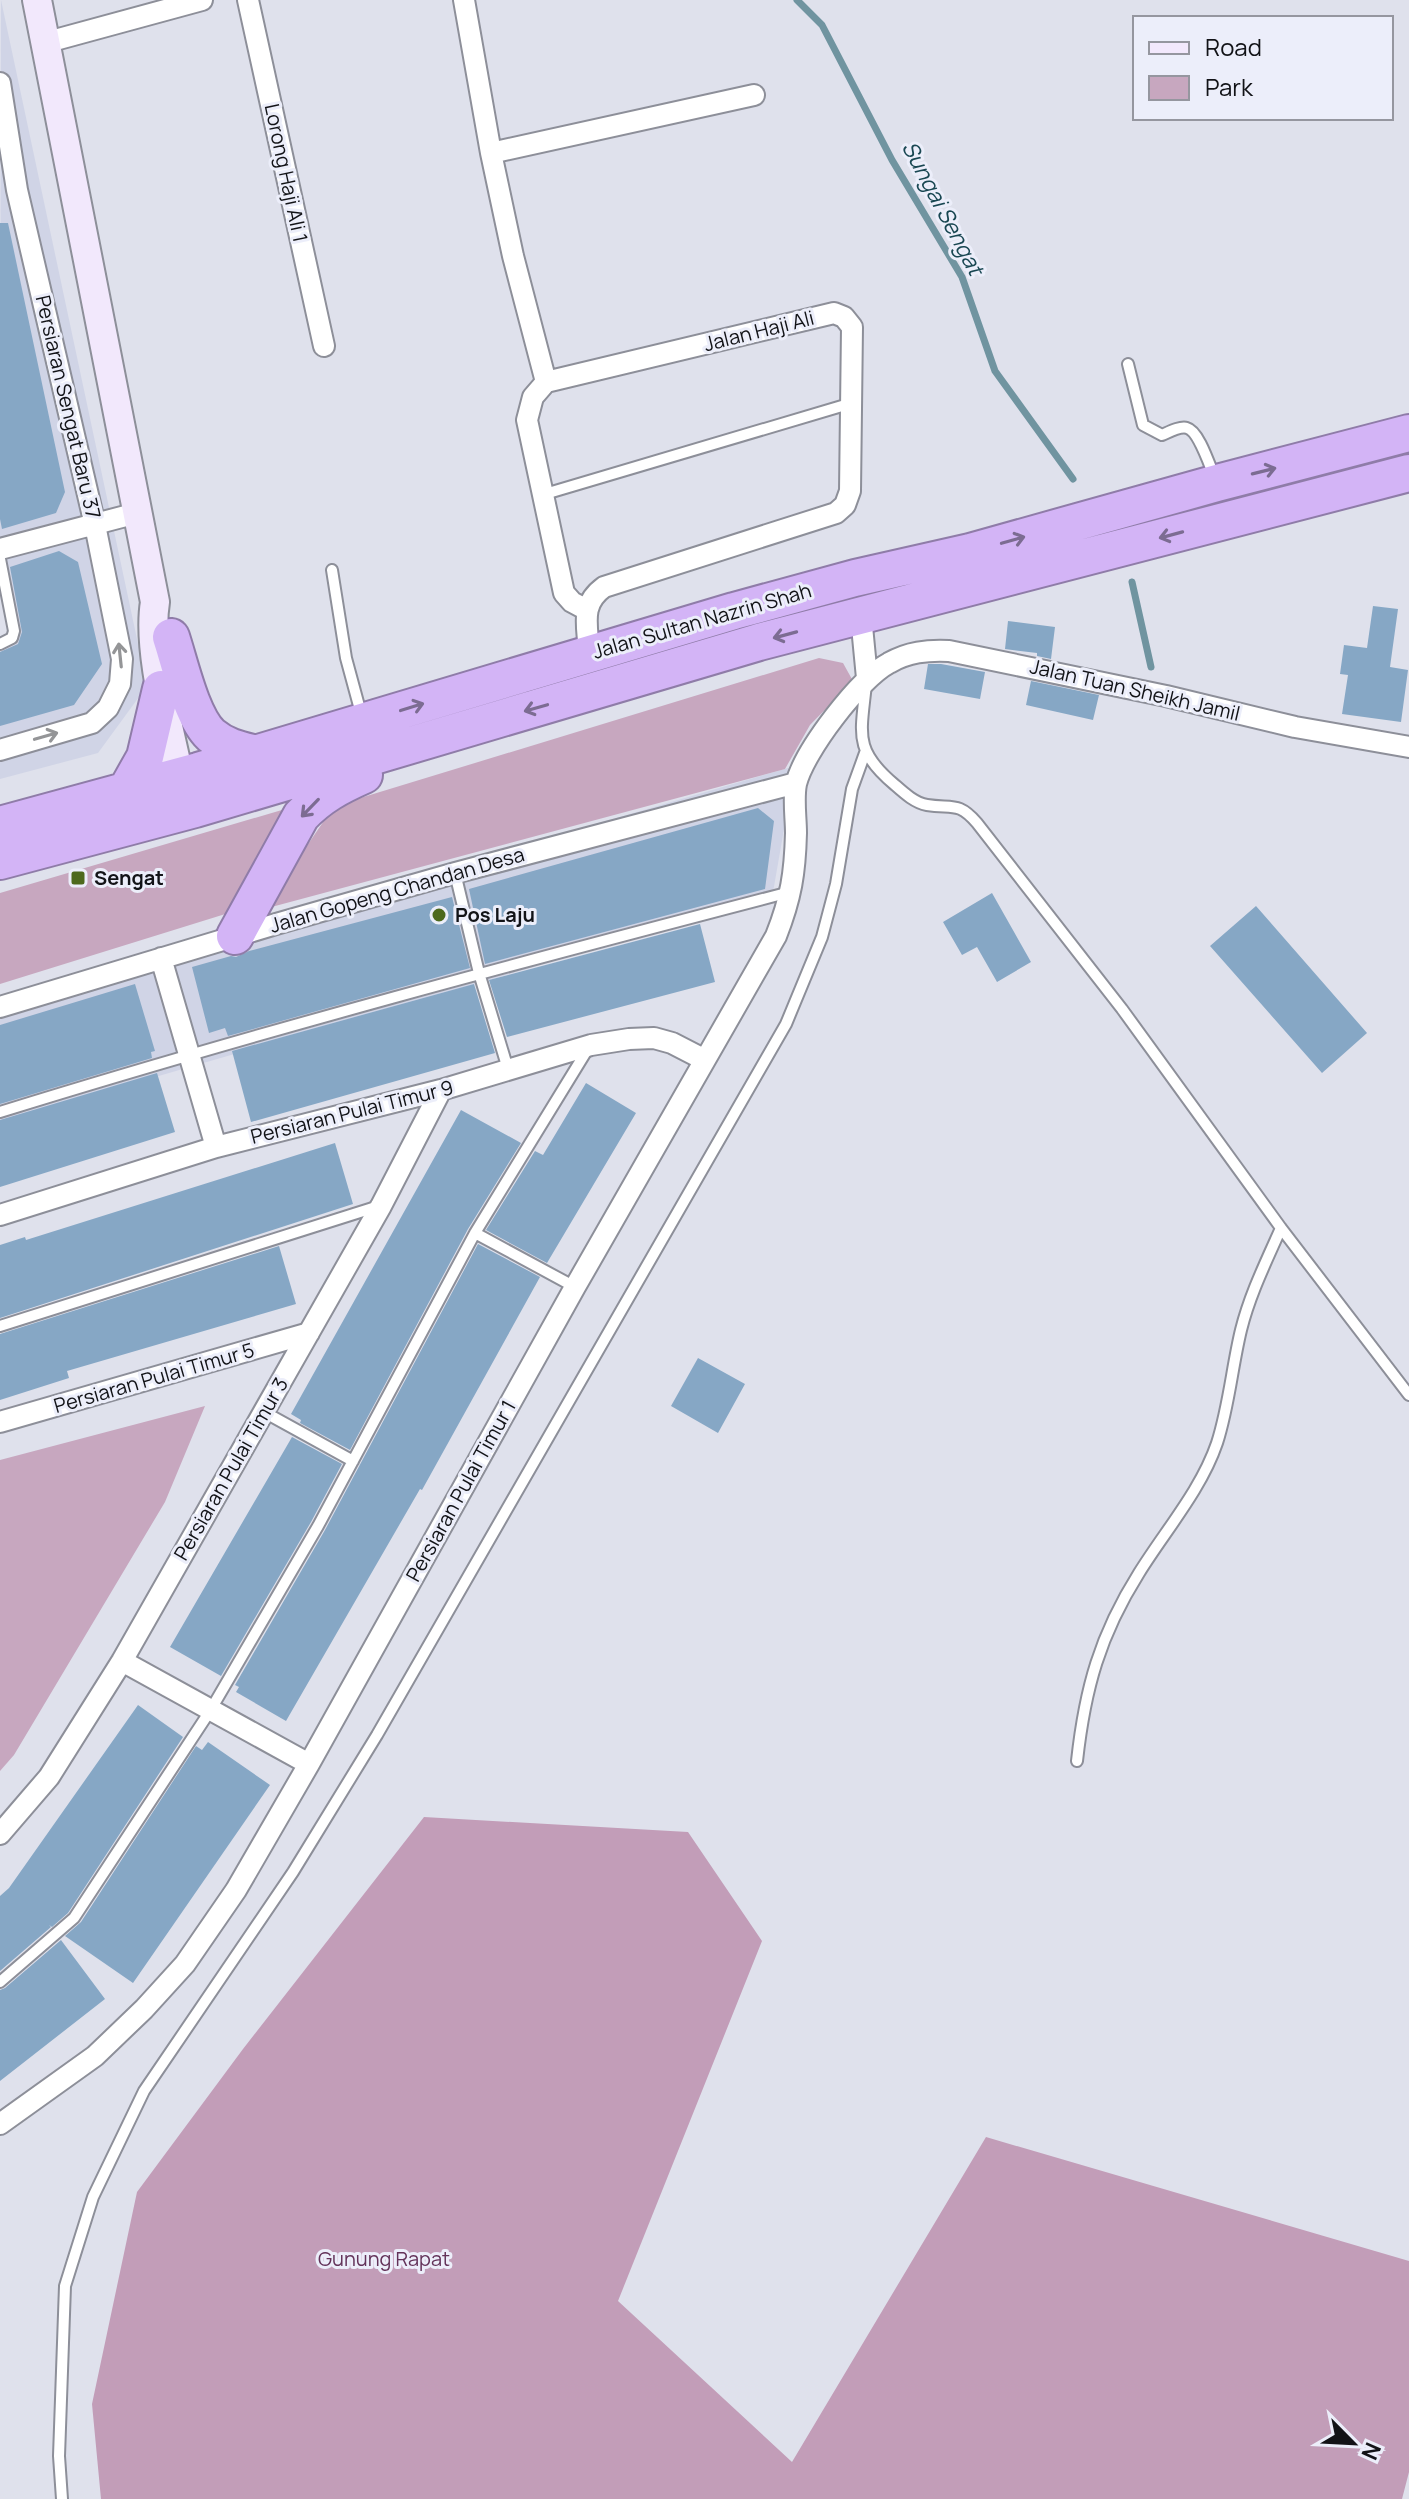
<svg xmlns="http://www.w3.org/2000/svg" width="1409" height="2499" font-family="Manrope,sans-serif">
	<rect width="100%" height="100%" fill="#dfe1ec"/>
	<!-- built -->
	<path fill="#d0d4e6" d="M1,0l146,686 -49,67 -98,26v-137l17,-5 -17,-81z
		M795,766l-23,132 -772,224v-125z"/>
	<!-- green -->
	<path fill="#c7a7bf" d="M819,658l24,5 10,18 -43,44 -25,44 -521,140 70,-103z
		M292,807l-57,104 -235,73v-91z
		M205,1406l-40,96 -151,253 -14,16v-311z"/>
	<!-- forest -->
	<path fill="#c29db8" d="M424,1817l264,15 74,109 -144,360 174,161 194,-325 423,124v211l-7,27h-1301l-9,-95 45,-212 106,-143z"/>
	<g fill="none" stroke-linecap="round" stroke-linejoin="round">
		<!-- stream -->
		<path stroke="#7094a0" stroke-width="7" d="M797,0l25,25 70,135 70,117 33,94 78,108
			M1132,582l19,85"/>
	</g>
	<!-- building -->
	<path fill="#86a7c5" d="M0,223h8l57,269 -9,21 -54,16 -2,-10z
		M59,551l19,11 24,102 -28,41 -74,21v-74l18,-8 4,-12 -12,-65z
		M1373,606l25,3 -8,58 18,3 -7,52 -59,-8 6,-39 -8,-1 4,-29 23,3z
		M1008,621l47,6 -4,32 -14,-3v-3l-32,-4z
		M928,664h13l44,8 -5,27 -56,-10z
		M1031,681l68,14 -6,25 -67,-15z
		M758,808l16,13 -9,68 -280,75 -16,-75z
		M992,893l39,69 -34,20 -20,-35 -15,8 -19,-33z
		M452,897l18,71 -242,68 -3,-8 -16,5 -17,-66 39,-11 5,1 13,-6z
		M1256,906l111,127 -45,40 -112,-127z
		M700,924l15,58 -208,55 -18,-57z
		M135,984l20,67 -4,1 1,6 -152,46v-79z
		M474,984l21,69 -244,69 -19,-71z
		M157,1073l18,59 -175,55v-67z
		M586,1083l50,30 -89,150 -61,-33 49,-79 8,4z
		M461,1110l60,33 -53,86 -118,221 -50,-27 1,-3 -10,-6z
		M335,1143l18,61 -353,114v-73l25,-8 1,3z
		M478,1244l62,33 -118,213 -2,-1 -134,232 -50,-29 3,-5 -4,-2 90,-155z
		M279,1246l17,58 -229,67 2,7 -69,22v-66z
		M698,1358l47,26 -27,49 -47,-27z
		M292,1437l50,27 -31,58 -90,154 -51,-29z
		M138,1705l45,32 -115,176 -16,14 -3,-2 2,2 -51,44v-75l9,-8z
		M208,1742l62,43 -137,198 -68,-47 16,-14 115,-176 6,4z
		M61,1940l44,59 -105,82v-91l5,-2z"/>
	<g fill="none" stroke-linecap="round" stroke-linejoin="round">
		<!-- lane casing -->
		<g stroke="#8d8f99" stroke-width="14">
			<path id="lane" d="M1128,364l15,61 19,10c7,-3 18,-9 25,-7 12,3 23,39 28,50
				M545,494l307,-91
				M0,559l14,72 -2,7 -12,6
				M332,570l14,88 16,59
				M866,684c-5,50 -13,66 29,101 9,8 20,18 32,20 25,4 31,-4 50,18l145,186 159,219 128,167
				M455,873l24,100 29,96
				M0,1112c261,-81 525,-151 790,-220
				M475,1233l100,54
				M0,1326l379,-120
				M264,1412l89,49
				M1077,1761c8,-73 23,-126 62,-188 26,-42 62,-83 78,-130 12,-37 15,-76 24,-113 9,-36 25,-68 40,-102
				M0,1982l74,-64 136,-207 108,-185 157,-293 114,-186
				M62,2499l-3,-43 6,-170 28,-89 51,-106 149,-219 84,-137 409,-711 36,-87 14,-53 16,-95 13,-36"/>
		</g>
		<!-- street casing -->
		<g stroke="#8d8f99" stroke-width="24">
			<path id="street" d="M248,0l76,346
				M464,0l27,153 22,103 33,126 288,-69 10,4 8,10 -2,164 -5,14 -9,8 -232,74c-25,18 -16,39 -15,67
				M44,43l158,-43
				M0,83l17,107 78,335 27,134 -2,25 -12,24 -16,15 -92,27
				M491,153l263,-58
				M546,382l-13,15 -6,23 37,173 8,9 15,8
				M0,549l137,-36
				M861,616l6,62
				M161,958l55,189
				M0,1007l276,-83 179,-51 341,-90
				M0,1215l216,-68 225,-57 150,-45 38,-6 25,-1 18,5 33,17
				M0,1422l309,-89
				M122,1661l187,103
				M0,1834l49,-57 73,-116 259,-455 60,-116
				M0,2124l95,-68 49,-47 41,-45 51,-74 73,-126 266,-477 201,-351c15,-38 19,-63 20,-103 0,-15 -3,-34 0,-49 8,-33 63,-105 93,-121 19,-11 38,-13 60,-12l217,45 129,31 114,20"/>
		</g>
		<!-- secondary casing -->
		<g stroke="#8d8f99" stroke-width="32">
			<path id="secondary" d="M37,0l118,602c-8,48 14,125 24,174"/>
		</g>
		<!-- highway casing -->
		<g stroke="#8f7ca8" stroke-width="40">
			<path id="highway" d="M171,637c9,27 20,79 40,98 14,12 29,15 46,19
				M127,789l18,-32 16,-68
				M0,825l198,-54 536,-160 121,-33 115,-26 247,-69 192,-50
				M0,861l195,-52 564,-167 650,-169
				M235,936l66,-120c19,-20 38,-30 63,-41"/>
		</g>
		<!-- lane -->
		<use href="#lane" stroke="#fff" stroke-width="10"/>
		<!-- street -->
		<use href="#street" stroke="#fff" stroke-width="20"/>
		<!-- secondary -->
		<use href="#secondary" stroke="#f2e8fc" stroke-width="28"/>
		<!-- highway -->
		<use href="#highway" stroke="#d3b4f6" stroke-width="36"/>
	</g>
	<!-- one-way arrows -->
	<defs><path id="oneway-shaft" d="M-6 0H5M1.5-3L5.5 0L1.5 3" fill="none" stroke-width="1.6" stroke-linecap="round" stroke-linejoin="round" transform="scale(2)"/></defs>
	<g stroke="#7c6c92">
		<use href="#oneway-shaft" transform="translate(1264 471) rotate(-14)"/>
		<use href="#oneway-shaft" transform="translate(1171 535) rotate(165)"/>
		<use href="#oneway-shaft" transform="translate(1013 540) rotate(-16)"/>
		<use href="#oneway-shaft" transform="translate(785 635) rotate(165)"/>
		<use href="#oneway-shaft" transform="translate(412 707) rotate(-17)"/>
		<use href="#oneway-shaft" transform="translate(536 708) rotate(164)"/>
		<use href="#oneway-shaft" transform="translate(310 808) rotate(134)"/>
	</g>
	<g stroke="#949597">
		<use href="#oneway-shaft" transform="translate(120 655) rotate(-96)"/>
		<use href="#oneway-shaft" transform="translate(46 736) rotate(-16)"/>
	</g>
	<!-- markers -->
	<g fill="#4d691d" stroke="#eceefa" stroke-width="3">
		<rect x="70" y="870" width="16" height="16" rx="4"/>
		<circle cx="439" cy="915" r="8"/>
	</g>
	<g text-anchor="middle" stroke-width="6" stroke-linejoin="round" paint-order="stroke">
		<!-- street labels -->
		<g font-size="20" fill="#121317" stroke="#eceefa">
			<text transform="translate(286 173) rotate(78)" y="7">Lorong Haji Ali 1</text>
			<text transform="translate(759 331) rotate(-14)" y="7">Jalan Haji Ali</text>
			<text transform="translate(68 407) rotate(77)" y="7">Persiaran Sengat Baru 37</text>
			<text transform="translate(702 621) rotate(-16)" y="7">Jalan Sultan Nazrin Shah</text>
			<text transform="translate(1135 690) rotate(13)" y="7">Jalan Tuan Sheikh Jamil</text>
			<text transform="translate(397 890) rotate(-16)" y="7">Jalan Gopeng Chandan Desa</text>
			<text transform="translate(352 1112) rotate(-14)" y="7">Persiaran Pulai Timur 9</text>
			<text transform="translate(154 1378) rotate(-16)" y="7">Persiaran Pulai Timur 5</text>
			<text transform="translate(231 1469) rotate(-60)" y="7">Persiaran Pulai Timur 3</text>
			<text transform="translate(461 1491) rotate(-61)" y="7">Persiaran Pulai Timur 1</text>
		</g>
		<!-- poi labels -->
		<g font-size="20" font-weight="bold" fill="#121317" stroke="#eceefa" text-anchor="start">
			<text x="94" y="885">Sengat</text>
			<text x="455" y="922">Pos Laju</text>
		</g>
		<!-- park labels -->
		<g font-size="20" fill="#633259" stroke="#eceefa">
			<text x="384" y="2266">Gunung Rapat</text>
		</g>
		<!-- water labels -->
		<g font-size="22" font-style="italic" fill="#194752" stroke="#eceefa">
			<text transform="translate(943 208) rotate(62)" y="8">Sungai Sengat</text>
		</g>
	</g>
	<!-- legend -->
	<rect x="1133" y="16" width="260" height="104" fill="#eceefa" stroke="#95969f" stroke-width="2"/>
	<rect x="1149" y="42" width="40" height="12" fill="#f2e8fc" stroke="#95969f" stroke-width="2"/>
	<text x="1205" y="56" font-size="24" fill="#121317">Road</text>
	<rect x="1149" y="76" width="40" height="24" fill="#c7a7bf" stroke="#95969f" stroke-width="2"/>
	<text x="1205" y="96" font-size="24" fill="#121317">Park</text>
	<!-- north arrow -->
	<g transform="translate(1353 2443) rotate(114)" stroke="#eceefa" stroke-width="6" paint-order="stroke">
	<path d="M0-6L14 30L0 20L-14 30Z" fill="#121317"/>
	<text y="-12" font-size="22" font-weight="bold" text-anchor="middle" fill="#121317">N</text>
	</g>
</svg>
